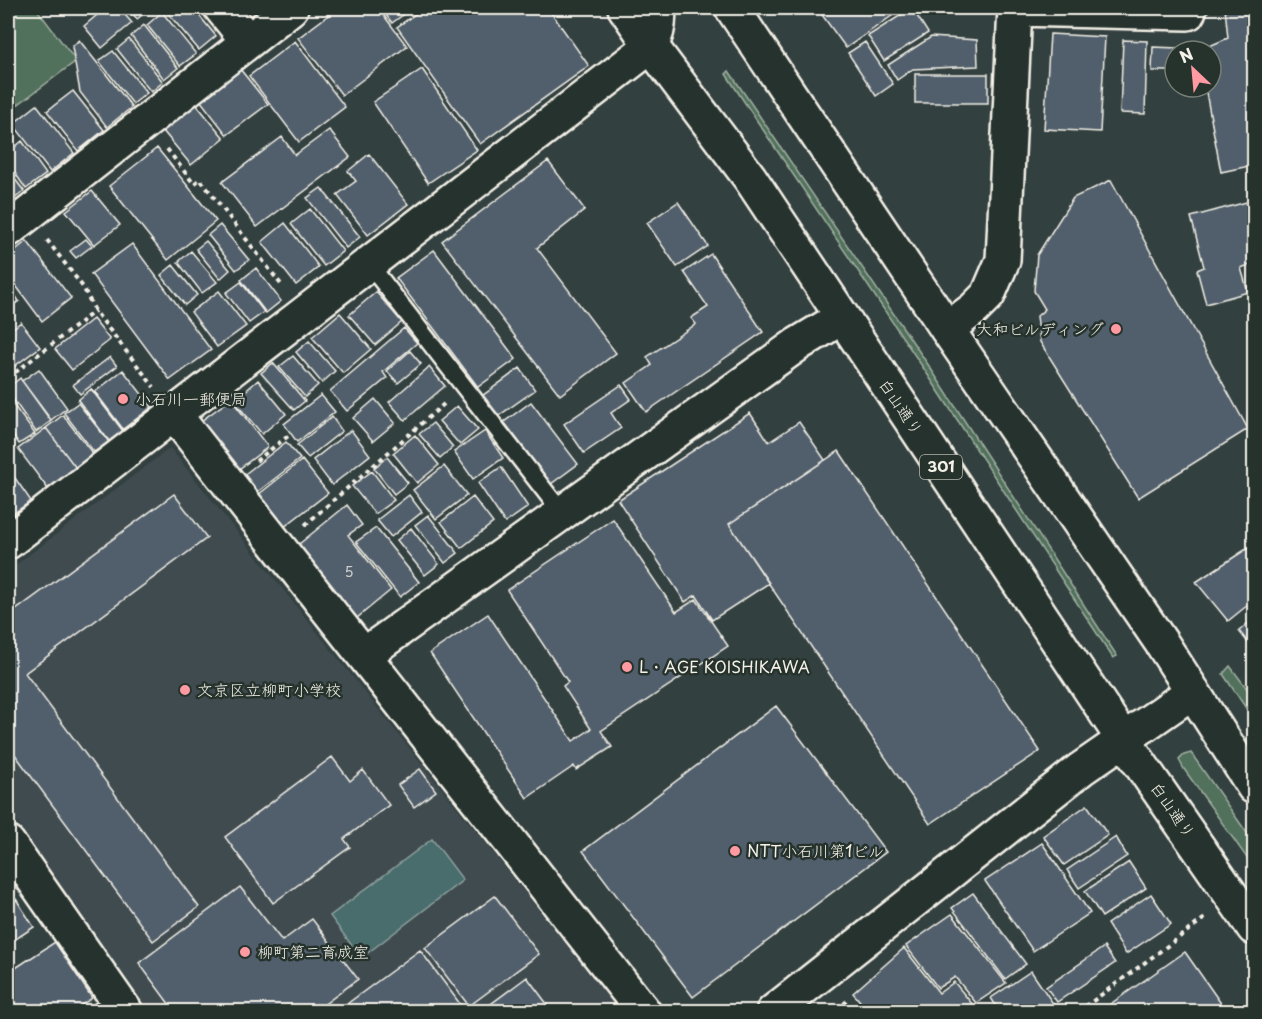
<svg xmlns="http://www.w3.org/2000/svg" width="1262" height="1019" font-family="'Playpen Sans','Klee One',sans-serif">
	<rect width="100%" height="100%" fill="#334040"/>
	<filter id="ink" filterUnits="userSpaceOnUse"><feTurbulence type="fractalNoise" baseFrequency=".0167" numOctaves="2"/><feDisplacementMap in="SourceGraphic" scale="12" xChannelSelector="R" yChannelSelector="G"/><feConvolveMatrix kernelMatrix="1 2 1 2 8 2 1 2 1" color-interpolation-filters="sRGB"/></filter>
	<g filter="url(#ink)">
		<!-- built -->
		<path fill="#404c50" d="M170,448l449,563h-470l-141,-202v-238z"/>
		<!-- green -->
		<path fill="#51715b" stroke="#a2b1a2" stroke-width="1.5" d="M8,8h28l40,53 -68,51z
			M729,71l200,295 188,290 -4,2 -189,-289 -175,-260 -23,-35z
			M1230,666l24,32v22l-31,-46z
			M1191,753l63,90v25l-70,-99 -5,-9 5,-5z"/>
		<!-- water -->
		<path fill="#486c6c" stroke="#8da19e" stroke-width="1.5" d="M432,839l31,41 -102,78 -31,-42z"/>
		<!-- building -->
		<path fill="#515f6c" stroke="#f4f1e8" stroke-width="1.5" d="M90,8h29l13,15 -30,25 -18,-22 13,-11z
			M128,8h23l-14,11z
			M170,8h23l23,28 -17,14 -33,-39z
			M338,8h40l29,38 -65,49 -44,-57z
			M381,8h29l1,1 -19,14z
			M415,8h133l41,58 -109,78 -83,-117 21,-15z
			M817,8h86l-57,40z
			M912,8l16,25 -44,28 -16,-25z
			M1225,8h29v157l-33,7 -16,-85h6v-36h-13l30,-13z
			M162,12l34,42 -16,12 -33,-41z
			M144,25l34,43 -14,11 -33,-43z
			M1050,34l55,3 -5,95 -56,-3z
			M931,37l46,3 1,26 -65,3 -16,11 -9,-15z
			M129,39l34,43 -12,10 -34,-43z
			M79,40l53,67 -25,20 -27,-35 -8,-45z
			M1123,40l24,1 -2,73 -25,-1z
			M295,41l50,66 -46,35 -50,-66z
			M865,42l28,42 -17,12 -28,-43z
			M1153,47l25,1v3h-3v20h-23z
			M113,51l34,42 -14,11 -34,-43z
			M240,69l28,35 -41,31 -27,-35z
			M422,69l55,81 -49,33 -55,-81z
			M915,74h73v29h-73z
			M73,91l31,39 -26,21 -31,-40z
			M196,104l28,34 -33,27 -28,-34z
			M37,105l37,48 -24,19 -37,-48z
			M329,130l21,27 -93,70 -35,-45 60,-45 13,18z
			M22,141l24,33 -20,15 -18,-26v-10z
			M157,148l59,73 -48,39 -59,-74z
			M369,154l39,50 -40,31 -31,-40 19,-14 -8,-10z
			M548,161l37,49 -48,38 79,105 -56,42 -118,-154z
			M8,170l16,21 -16,13z
			M1111,180l137,249 -110,69 -98,-156 -3,-26 8,-7 -11,-18 3,-36 36,-57z
			M321,188l39,49 -14,11 -39,-50z
			M92,191l28,34 -26,20 -28,-34z
			M1254,200v63l-13,5 7,24 -42,12 -9,-34 7,-3 -13,-50z
			M678,202l30,44 -31,21 -30,-44z
			M310,209l33,42 -19,15 -33,-42z
			M285,223l34,44 -23,18 -34,-43z
			M220,225l29,35 -13,10 -28,-35z
			M86,239l6,7 -16,12 -6,-7z
			M27,241l44,57 -29,23 -34,-46v-19z
			M206,241l24,29 -10,9 -24,-30z
			M132,244l79,106 -41,30 -79,-106z
			M434,250l82,109 -38,28 -82,-109z
			M191,251l26,31 -15,11 -24,-31z
			M711,254l52,78 -117,80 -20,-29 26,-18 -5,-8 49,-33 -5,-6 17,-11 -24,-35z
			M173,265l24,30 -12,10 -24,-30z
			M256,268l25,33 -15,12 -25,-33z
			M241,282l23,30 -15,11 -23,-30z
			M8,285l11,16 -11,8z
			M219,291l27,35 -29,21 -26,-35z
			M376,292l26,30 -27,23 -26,-30z
			M340,313l31,36 -28,24 -31,-36z
			M93,319l17,21 -38,30 -17,-21z
			M21,322l19,25 -32,24v-39z
			M404,328l13,15 -34,29 4,6 -40,33 -17,-20z
			M309,341l26,30 -13,12 -26,-31z
			M410,351l11,13 -23,19 -11,-12z
			M293,356l25,29 -13,12 -26,-30z
			M110,357l7,9 -37,28 -7,-9z
			M273,363l32,38 -11,9 -33,-37z
			M429,367l16,19 -40,34 -16,-18z
			M520,368l15,22 -38,27 -15,-21z
			M39,369l28,39 -16,12 -29,-39z
			M123,370l29,37 -29,22 -28,-37z
			M20,378l31,43 -15,11 -28,-40v-4z
			M258,380l28,34 -24,20 -28,-33z
			M621,385l10,14 -20,14 10,15 -37,25 -20,-29z
			M91,389l32,42 -14,10 -31,-41z
			M321,395l14,17 -38,30 -13,-18z
			M9,399l26,35 -16,10 -11,-16v-28z
			M231,399l37,48 -29,22 -38,-48z
			M375,399l20,24 -22,18 -20,-23z
			M531,402l47,62 -27,20 -47,-62z
			M78,403l31,39 -15,10 -30,-39z
			M457,406l21,24 -18,15 -21,-24z
			M750,413l19,29 30,-20 26,38 -96,64 40,59 -57,37 -16,-25 -11,7 -67,-102z
			M63,415l30,39 -17,14 -30,-40z
			M332,417l10,14 -34,27 -11,-13z
			M433,423l20,24 -13,11 -21,-24z
			M46,428l30,40 -28,21 -30,-40z
			M351,430l19,25 -38,30 -19,-25z
			M485,431l18,27 -30,21 -19,-27z
			M415,435l24,30 -22,18 -24,-30z
			M286,442l14,17 -45,35 -14,-17z
			M839,451l201,300 -110,73 -201,-300z
			M387,457l21,26 -14,11 -20,-26z
			M302,460l26,33 -44,34 -26,-32z
			M444,466l23,29 -31,24 -23,-29z
			M501,467l27,40 -23,16 -27,-40z
			M8,468l23,33 -17,12 -6,-9z
			M372,471l22,29 -19,14 -23,-28z
			M174,494l33,44 -182,135 174,234 -46,34 -145,-196v-129z
			M409,495l13,17 -31,25 -14,-17z
			M473,497l20,26 -32,25 -20,-26z
			M347,505l15,20 -14,10 43,55 -34,28 -58,-74z
			M428,515l30,38 -13,10 -30,-38z
			M613,519l63,93 20,-13 32,47 -127,85 11,16 -36,23 -2,-4 -47,32 -97,-145 58,-39 85,127 18,-12 -28,-43 5,-4 -61,-92z
			M376,528l43,54 -19,15 -44,-55z
			M411,528l28,36 -14,11 -28,-35z
			M1254,544v56l-26,21 -32,-39z
			M1254,618v32l-15,-19z
			M776,706l110,146 -193,145 -110,-146z
			M332,757l18,24 13,-11 26,35 -45,34 6,8 -77,56 -48,-66z
			M420,769l16,22 -22,16 -16,-22z
			M1087,805l21,30 -44,30 -21,-29z
			M1116,837l11,19 -48,32 -12,-18z
			M1042,843l48,70 -57,38 -48,-70z
			M1129,862l17,26 -44,29 -17,-26z
			M240,887l42,54 30,-22 46,60 -44,33h-139l-36,-49z
			M973,893l53,71 -21,15 -53,-71z
			M1151,894l20,30 -45,30 -19,-30z
			M495,896l44,58 -70,52 -44,-58z
			M16,899l18,28 -26,17v-39z
			M952,914l54,69 -30,20 -21,-26 -17,11 -32,-42z
			M55,942l37,56 -21,14h-63v-39z
			M1104,947l11,16 -58,39 -11,-15z
			M904,948l35,45 15,-11 24,29 -109,1 -16,-19z
			M420,950l46,62h-130z
			M1185,952l42,60h-128z
			M1031,971l23,34 -10,7h-44l-9,-14z
			M527,977l26,35h-73z
			M96,1002l7,10h-21z"/>
		<g fill="none" stroke-linecap="round" stroke-linejoin="round">
			<!-- service casing -->
			<g stroke="#f4f1e8" stroke-width="21">
				<path id="service" d="M369,264l193,249"/>
			</g>
			<!-- minor casing -->
			<g stroke="#f4f1e8" stroke-width="38">
				<path id="minor" d="M221,8l27,33
					M1015,9l173,4 2,-5
					M8,230l283,-222
					M947,329l27,-20 14,-14 15,-35 12,-252
					M174,414l470,598
					M8,542l643,-496
					M364,655l434,-311 43,-26
					M8,843l118,169
					M773,1012l308,-243 111,-77"/>
			</g>
			<!-- primary casing -->
			<g stroke="#f4f1e8" stroke-width="38">
				<path id="primary" d="M625,8l26,38 99,132 373,561 131,189
					M732,8l215,321 216,316 91,142
					M651,46c7,-13 9,-24 7,-38"/>
			</g>
			<!-- path -->
			<path stroke="#f4f1e8" stroke-width="4" stroke-dasharray="4.5 4.5" stroke-linecap="butt" d="M167,149l27,35 6,-5 83,108
				M47,240l36,47 12,24 59,76
				M8,378l87,-67
				M256,461l32,-25
				M305,525l139,-121
				M844,1001l9,11
				M1078,1012l127,-94"/>
			<!-- service -->
			<use href="#service" stroke="#26332d" stroke-width="16"/>
			<!-- minor -->
			<use href="#minor" stroke="#26332d" stroke-width="33"/>
			<!-- primary -->
			<use href="#primary" stroke="#26332d" stroke-width="33"/>
		</g>
	</g>
	<!-- markers -->
	<g fill="#ff9aa2" stroke="#26332d" stroke-width="2">
		<circle cx="1116" cy="329" r="6"/>
		<circle cx="123" cy="399" r="6"/>
		<circle cx="627" cy="667" r="6"/>
		<circle cx="185" cy="690" r="6"/>
		<circle cx="735" cy="851" r="6"/>
		<circle cx="245" cy="952" r="6"/>
	</g>
	<g text-anchor="middle" stroke-width="5" stroke-linejoin="round" paint-order="stroke">
		<!-- number labels -->
		<g font-size="14" fill="#cbccc9">
			<text x="349" y="577">5</text>
		</g>
		<!-- shield labels -->
		<rect fill="#26332d" stroke="#b6b8b0" stroke-width="1.5" x="920" y="455" width="42" height="24" rx="4.5"/>
		<g font-size="15" font-weight="bold" fill="#f4f1e8">
			<text x="941" y="472">301</text>
		</g>
		<!-- poi labels -->
		<g font-size="16" fill="#f4f1e8" stroke="#26332d" text-anchor="start">
			<text x="1104" y="335" text-anchor="end">大和ビルディング</text>
			<text x="135" y="405">小石川一郵便局</text>
			<text x="639" y="673">L・AGE KOISHIKAWA</text>
			<text x="197" y="696">文京区立柳町小学校</text>
			<text x="747" y="857">NTT小石川第1ビル</text>
			<text x="257" y="958">柳町第二育成室</text>
		</g>
		<!-- street labels -->
		<g font-size="16" fill="#f4f1e8" stroke="#26332d">
			<text transform="translate(901 407) rotate(56)" y="6">白山通り</text>
			<text transform="translate(1173 810) rotate(55)" y="6">白山通り</text>
		</g>
	</g>
	<!-- margin -->
	<rect width="1262" height="1019" fill="none" stroke="#26332d" stroke-width="30"/>
	<rect x="15" y="15" width="1232" height="989" fill="none" stroke="#f4f1e8" stroke-width="2" filter="url(#ink)"/>
	<!-- north arrow -->
	<g transform="translate(1193 69) rotate(334)"><circle r="28" fill="#26332d" stroke="#787f78" stroke-width="1.5"/>
	<path d="M0-4.5L10 22L0 15L-10 22Z" fill="#ff9aa2"/>
	<text y="-9" font-size="16" font-weight="bold" text-anchor="middle" fill="#f4f1e8">N</text>
	</g>
</svg>
